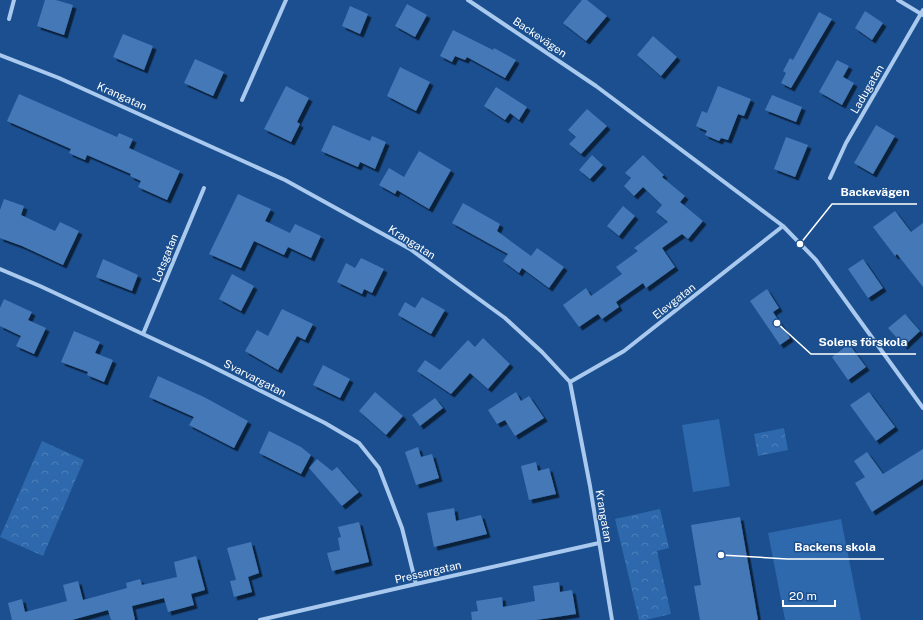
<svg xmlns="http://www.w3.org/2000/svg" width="923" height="620" font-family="'Public Sans',sans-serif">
	<defs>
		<pattern id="park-crowns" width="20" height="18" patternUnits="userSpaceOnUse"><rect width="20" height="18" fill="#2e69ad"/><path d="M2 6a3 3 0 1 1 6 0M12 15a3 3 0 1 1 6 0" fill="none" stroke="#4d80b9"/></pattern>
		<filter id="shadow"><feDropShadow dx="3.5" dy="3.5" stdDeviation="0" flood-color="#0009"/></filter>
	</defs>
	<rect width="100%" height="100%" fill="#1b4f8f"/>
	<!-- park -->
	<path fill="url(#park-crowns)" d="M784,428l4,22 -30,6 -4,-22z
		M42,441l42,19 -41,96 -43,-19z
		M660,509l9,39 -12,3 14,63 -26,6h-6l-24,-101z"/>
	<!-- garden -->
	<path fill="#2e69ad" d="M719,419l11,67 -37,6 -11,-67z
		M841,519l20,101h-76l-17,-87z"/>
	<!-- building -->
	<path fill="#4478b7" filter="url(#shadow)" d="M45,0h11l17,5 -9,30 -27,-9z
		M582,0h5l20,16 -21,25 -23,-18z
		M407,4l20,11 -12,22 -20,-11z
		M350,6l18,8 -8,20 -18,-8z
		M865,11l18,12 -11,17 -17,-12z
		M819,12l13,7 -41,69 -10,-5 5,-10 -3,-2 7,-13 3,2z
		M453,30l40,20 1,-2 22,12 -11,18 -38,-21 -2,3 -10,-4 -3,6 -12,-6z
		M123,34l30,12 -9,24 -31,-13z
		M653,36l24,21 -16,19 -24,-21z
		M195,59l29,13 -11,24 -29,-13z
		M837,60l12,6 -6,11 11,6 -12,22 -23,-13z
		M400,67l30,15 -14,29 -29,-15z
		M286,86l23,12 -12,24 3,2 -9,18 -27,-13z
		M718,86l33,13 -7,17 -6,-2 -10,26 -7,-2 -2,3 -14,-6 2,-4 -11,-5 6,-15 5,2z
		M496,87l31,20 -8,13 -9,-7 -5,7 -21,-14z
		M19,94l98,43 2,-4 14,6 -4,9 51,23 -13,29 -29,-13 3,-6 -11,-5 1,-2 -44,-19 -2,5 -16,-7 2,-4 -64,-28z
		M772,95l30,12 -6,15 -31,-12z
		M587,109l20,17 -26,28 -12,-10 7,-7 -8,-7z
		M333,125l37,16 2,-5 14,6 -11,27 -15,-7 -2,5 -37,-16z
		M876,125l19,11 -22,38 -19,-11z
		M786,137l22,8 -13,32 -21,-8z
		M419,151l32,19 -22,39 -32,-19 -2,4 -16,-9 10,-17 15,9z
		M592,155l11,10 -13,14 -11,-9z
		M643,155l21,20 -2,2 23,19 -5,6 23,19 -15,18 -6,-5 -20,14 13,19 -29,21 -3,-5 -27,19 3,5 -17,12 -4,-5 -19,13 -16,-22 23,-17 5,8 31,-22 -6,-7 22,-16 -4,-3 34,-26 -12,-10 6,-7 -19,-18 -9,9 -10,-10 7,-8 -6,-5z
		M238,194l33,15 -6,12 25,12 5,-9 26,12 -10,22 -23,-11 -4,8 -30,-14 -13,27 -32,-14z
		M4,199l20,7 -3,9 34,16 5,-9 19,9 -16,34 -41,-19 -22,-8v-28z
		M463,203l37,21 -3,7 34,25 6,-8 27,19 -15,21 -27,-20 -3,5 -16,-12 5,-7 -56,-31z
		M623,206l12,10 -16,20 -12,-10z
		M895,211l16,21 12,-9v64l-26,-33 -2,2 -22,-29z
		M361,258l23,11 -12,24 -8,-4 -2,5 -25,-12 9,-19 9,5z
		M103,259l35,16 -6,16 -36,-14z
		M863,259l20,29 -15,10 -20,-29z
		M232,274l22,12 -13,25 -22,-12z
		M767,289l12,19 -6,4 17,26 -10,7 -30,-44z
		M422,297l23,13 -14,24 -33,-19 7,-13 10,6z
		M4,299l28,13 -4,8 18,8 -12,26 -18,-8 5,-10 -21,-10v-18z
		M282,309l31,15 -8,16 -8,-4 -19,34 -33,-19 12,-21 11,6z
		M905,314l15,17 -16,15 -16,-18z
		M74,331l26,11 -5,11 18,7 -9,22 -17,-7 1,-3 -27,-10z
		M483,338l27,26 -22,25 -18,-16 -19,21 -34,-23 8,-11 15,10 28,-30 7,7z
		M849,344l17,23 -18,13 -16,-23z
		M323,365l27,14 -10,19 -27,-13z
		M158,376l46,21 44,24 -14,27 -45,-23 5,-8 -45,-20z
		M375,392l28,24 -17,19 -27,-24z
		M516,392l5,9 8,-5 15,22 -29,18 -10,-16 -8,4 -9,-14z
		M869,392l26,35 -19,14 -26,-36z
		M435,398l8,10 -23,18 -8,-11z
		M269,431l32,16 10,8 -10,19 -42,-21z
		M418,447l3,10 11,-3 7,24 -23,7 -11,-33z
		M923,449v30l-51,33 -17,-29 10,-6 -11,-16 13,-9 16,22z
		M317,459l15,12 5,-4 22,25 -17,14 -33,-38z
		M536,462l2,9 11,-3 7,26 -27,6 -8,-34z
		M454,508l2,13 25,-6 6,19 -53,13 -7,-34z
		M740,517l18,103h-58l-6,-34 7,-1 -10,-60z
		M359,522l10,40 -37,9 -5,-18 13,-3 -2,-12 3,-1 -3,-10z
		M251,542l8,31 -11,4 4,15 -18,5 -4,-16 6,-1 -9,-32z
		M196,556l9,34 -14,4 3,11 -26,7 -4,-14 -32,8 3,14h-24l-3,-10 -36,10h-60l-4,-17 14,-4 3,13 42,-11 -4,-16 15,-4 5,19 44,-12 -1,-5 14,-4 2,6 35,-8 -3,-15z
		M559,582l1,10 12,-2 4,24 -40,6h-64l-1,-8 7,-1 -2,-10 26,-4 1,10 32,-6 -2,-15z"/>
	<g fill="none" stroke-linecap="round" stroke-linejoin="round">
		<!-- minor -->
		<path stroke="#a9c9ee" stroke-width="4" d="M468,0l128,86 187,140 33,34 107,148
			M898,0l25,15
			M9,19l5,-19
			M0,55l59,23 226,102 125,69 95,69 37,34 28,30 20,104 22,134
			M242,100l44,-100
			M830,178l16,-35 77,-133
			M0,269l40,17 165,77 120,60 34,20 20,25 23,60 14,56
			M143,334l61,-146
			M570,382l54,-31 159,-125
			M260,620l156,-36 183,-41"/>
	</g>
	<g text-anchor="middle" stroke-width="3" stroke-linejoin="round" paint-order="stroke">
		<!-- street labels -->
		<g font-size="11" fill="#fff" stroke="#1b4f8f">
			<text transform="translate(540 37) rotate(34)" y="4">Backevägen</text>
			<text transform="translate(867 89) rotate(-60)" y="4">Ladugatan</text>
			<text transform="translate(122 96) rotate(24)" y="4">Krangatan</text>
			<text transform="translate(412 242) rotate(32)" y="4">Krangatan</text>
			<text transform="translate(165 258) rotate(-68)" y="4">Lotsgatan</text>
			<text transform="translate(674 301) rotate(-38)" y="4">Elevgatan</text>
			<text transform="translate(255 378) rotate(27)" y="4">Svarvargatan</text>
			<text transform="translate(604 516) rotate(80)" y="4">Krangatan</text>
			<text transform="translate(428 572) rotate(-13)" y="4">Pressargatan</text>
		</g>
	</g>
	<!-- callouts -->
	<path fill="none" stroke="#fff" stroke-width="1.5" d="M800 244L832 204H917M777 323L811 354H916M721 555L787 559H884"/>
	<g fill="#fff" stroke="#1b4f8f" stroke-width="1.5">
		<circle cx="800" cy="244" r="4"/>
		<circle cx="777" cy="323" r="4"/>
		<circle cx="721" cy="555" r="4"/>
	</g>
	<g font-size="12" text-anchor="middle" font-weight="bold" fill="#fff" stroke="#1b4f8f" stroke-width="3" stroke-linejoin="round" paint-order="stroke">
		<text x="875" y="196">Backevägen</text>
		<text x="863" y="346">Solens förskola</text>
		<text x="835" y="551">Backens skola</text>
	</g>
	<!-- scale -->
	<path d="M783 600v6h52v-6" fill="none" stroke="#ffffff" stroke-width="2"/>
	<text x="789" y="600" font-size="12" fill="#ffffff" stroke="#1b4f8f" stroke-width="3" paint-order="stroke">20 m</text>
</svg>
